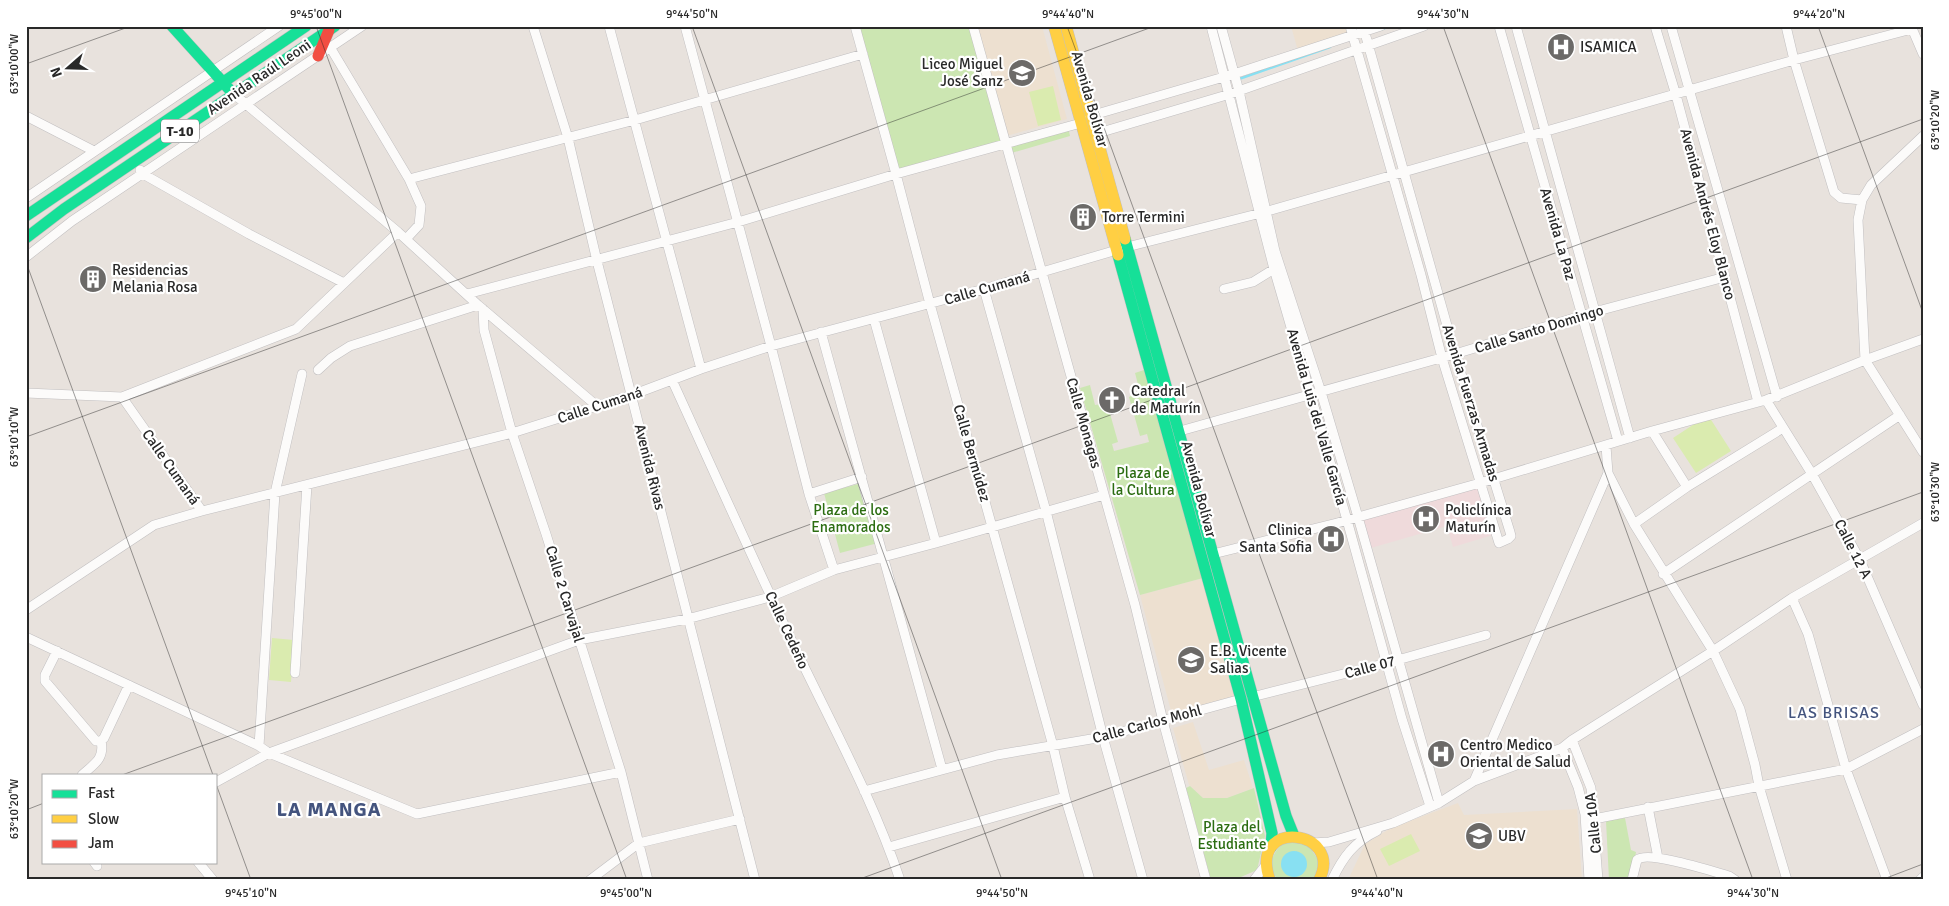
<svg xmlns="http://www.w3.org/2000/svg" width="1949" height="906" font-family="Signika,sans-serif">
	<rect width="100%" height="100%" fill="#e8e2dd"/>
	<!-- education -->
	<path fill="#ede0d0" d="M977,26h65l25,93 -61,17z
		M1291,26h56l2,6 -51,19z
		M1203,578l31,118 -60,17 -3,-2 -31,-116z
		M1193,722l16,48 35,-10 9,28 -26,10h-24l-14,-13 -16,-57z
		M1458,803l6,12 113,-6 5,71h-234l17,-36 26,-16z"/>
	<!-- medical -->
	<path fill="#efdadb" d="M1478,479l15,56 -40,12 -6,-21 -76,22 -10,-36z"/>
	<!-- green -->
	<path fill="#cce6b2" d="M855,26h118l33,119 62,-18 2,9 -62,18 -2,-9 -110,29z
		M1147,369l56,209 -63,17 -60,-207 10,-3 5,20 12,-2 11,39 -6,2 2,7 35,-9 -2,-8 -7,2 -11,-39 11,-5 -5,-19z
		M862,483l16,60 -38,10 -16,-60z
		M1190,786l13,12h24l27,-10 11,48 -8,34 -23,10h-23l-25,-92z
		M1625,818l6,32 5,2 -5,28h-22l-3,-59z
		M1284,842l23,1 12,18 -4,15 -3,4h-34c-13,-15 -5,-27 6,-38z"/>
	<!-- pitch -->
	<path fill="#daebaf" d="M1053,86l8,34 -23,6 -9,-34z
		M1708,415l23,36 -35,22 -23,-35z
		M272,638l22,2 -3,42 -22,-2z
		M1411,834l9,17 -31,15 -9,-17z"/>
	<!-- water -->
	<path fill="#88e0f2" d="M1281 864a13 13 0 1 1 26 0a13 13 0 1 1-26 0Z"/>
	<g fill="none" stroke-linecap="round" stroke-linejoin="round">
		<!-- stream -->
		<path stroke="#88e0f2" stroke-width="2.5" d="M1382,29l8,-3
			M1239,79l91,-32"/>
		<!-- street casing -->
		<g stroke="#c1bfc0" stroke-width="10">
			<path id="street" d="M533,26l35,112 29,123 158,619
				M609,26l92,343
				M685,26l86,320 38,148 25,76
				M855,26l41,148 34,130 123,442 12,51 25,83
				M973,26l162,579 28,116 43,159
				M1211,26l63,243 73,251 55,199 28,87
				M1221,26l18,65 36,160 46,141 37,125 81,286
				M1350,26l71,249 21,83 57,185 9,-4 3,-3 -1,-4 -55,-178 -92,-328
				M1499,26l119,415
				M1516,26l114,412
				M1655,26l21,69 82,307
				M1671,26l106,371
				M1786,26l8,34 40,132 7,6 21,2
				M1911,26l12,28
				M330,47l79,132 12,27 -2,19 -13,14
				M234,94l164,138 80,73 119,101
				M26,116l68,35
				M1090,116l144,-42 147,-48
				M1105,131l125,-37 194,-68
				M1923,136l-52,49 -9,15 -4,20 7,140 58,92
				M140,170l3,4 106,60 95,49
				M409,179l226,-59 228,-66
				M26,198l253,-172
				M26,257l46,-36 290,-195
				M984,289l62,222 57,226 40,143
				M1224,289l29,-7 21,-13
				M467,294l271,-72 158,-48 185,-51
				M483,309l1,21 28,103 34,101 75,238 27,108
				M874,319l62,224
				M821,332l121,437
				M318,370l13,-12 19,-12 128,-41
				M672,380c42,92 83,184 127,276 35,73 75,146 101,224
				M26,393l96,4 174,-68 102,-97
				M122,397l80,114
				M1766,400l46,74 48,86 63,145
				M1180,431l275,-77 139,-42 131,-35
				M1652,431l35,56
				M1606,446l2,27 26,51 79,127 27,58 15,56 4,21 28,94
				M809,494l53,-17
				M1634,524l53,-37 96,-59
				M1213,554l124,-31 143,-40 172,-52 114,-31 99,-40 58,-21
				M1663,574l237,-159
				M1792,598l16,36 38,135 41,111
				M26,610l128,-85 48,-14 310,-78 120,-38 69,-26 70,-23 213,-57 143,-42 134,-34 533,-153 118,-31
				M26,637l233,109 10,7 148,61 204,-42
				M57,651l-12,24v6l51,60h5l3,-3 25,-53
				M295,673l12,-188
				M1252,697l135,-34 99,-28
				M1572,740l19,48 7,92
				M259,746l16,-253 27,-119
				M1562,748l16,39 7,27 4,66
				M82,775c12,-11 23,-16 19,-34
				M1474,781l134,-308
				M216,782l53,-29 310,-113 108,-21 83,-22 64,-27 102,-27 168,-48
				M864,791l133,-36 106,-18 138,-38
				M1648,807l10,51
				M1594,819l252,-50 77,-40
				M1313,843l16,-1 64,-19 46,-20 35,-22 88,-33 10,-8 141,-89 79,-53 131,-75
				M889,847l176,-50
				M94,862l3,4
				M198,862l15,18
				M590,880l49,-37 101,-24
				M1254,880l11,-14
				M1332,880c11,-23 22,-38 45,-49
				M1632,880l5,-20c10,-10 77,12 92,16l6,4
				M1920,880l3,-3"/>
		</g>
		<!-- fast casing -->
		<g stroke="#c1bfc0" stroke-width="12">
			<path id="fast" d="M172,26l57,63
				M26,216l280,-190
				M26,238l38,-29 271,-183
				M1125,239l161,577 8,20
				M1118,255l123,444 31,134 -1,14"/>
		</g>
		<!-- slow casing -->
		<g stroke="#c1bfc0" stroke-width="12">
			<path id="slow" d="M1054,26l64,229
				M1066,26l59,213
				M1270,880c-23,-63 75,-51 49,0"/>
		</g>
		<!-- jam casing -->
		<g stroke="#c1bfc0" stroke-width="12">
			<path id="jam" d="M318,56l11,-26"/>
		</g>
		<!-- street -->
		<use href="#street" stroke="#fcfbfa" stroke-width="9"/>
		<!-- fast -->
		<use href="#fast" stroke="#16e098" stroke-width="11"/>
		<!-- slow -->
		<use href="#slow" stroke="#ffcf43" stroke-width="11"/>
		<!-- jam -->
		<use href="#jam" stroke="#f24e42" stroke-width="11"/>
	</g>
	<!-- ticks -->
	<path fill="none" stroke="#292929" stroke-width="1" stroke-opacity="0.45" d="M316,26l311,854M692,26l310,854M1067,26l311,854M1443,26l310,854M1818,26l105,287M26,64l105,-38M26,262l187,513M26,437l1129,-411M122,775l1801,-656M216,784l35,96M26,810l18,-7M857,880l1066,-388M1881,880l42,-16"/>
	<!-- icons -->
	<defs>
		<g id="hospital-disc" transform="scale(1.4375)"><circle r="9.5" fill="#6c6a68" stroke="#fff"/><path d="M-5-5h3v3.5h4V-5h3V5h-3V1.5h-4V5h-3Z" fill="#fff"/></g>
		<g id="school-disc" transform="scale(1.4375)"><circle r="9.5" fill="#6c6a68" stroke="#fff"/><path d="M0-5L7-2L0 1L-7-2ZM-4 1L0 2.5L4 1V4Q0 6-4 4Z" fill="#fff"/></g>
		<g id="building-disc" transform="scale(1.4375)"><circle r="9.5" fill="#6c6a68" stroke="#fff"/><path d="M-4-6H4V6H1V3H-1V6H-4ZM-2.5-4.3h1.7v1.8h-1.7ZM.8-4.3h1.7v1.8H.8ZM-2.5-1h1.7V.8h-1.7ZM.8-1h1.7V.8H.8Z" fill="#fff"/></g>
		<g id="church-disc" transform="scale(1.4375)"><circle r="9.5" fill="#6c6a68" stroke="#fff"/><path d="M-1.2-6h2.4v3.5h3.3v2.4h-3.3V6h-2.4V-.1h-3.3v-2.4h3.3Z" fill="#fff"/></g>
		<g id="university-disc" transform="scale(1.4375)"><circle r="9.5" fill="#6c6a68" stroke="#fff"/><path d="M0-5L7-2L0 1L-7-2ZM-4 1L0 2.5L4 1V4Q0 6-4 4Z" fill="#fff"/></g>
	</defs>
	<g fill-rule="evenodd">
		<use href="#hospital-disc" x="1561" y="47"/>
		<use href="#school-disc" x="1022" y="73"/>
		<use href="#building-disc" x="1083" y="217"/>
		<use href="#building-disc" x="93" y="279"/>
		<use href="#church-disc" x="1112" y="400"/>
		<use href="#hospital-disc" x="1426" y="519"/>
		<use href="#hospital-disc" x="1331" y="539"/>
		<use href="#school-disc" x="1191" y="660"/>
		<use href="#hospital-disc" x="1441" y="754"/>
		<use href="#university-disc" x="1479" y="836"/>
	</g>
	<g text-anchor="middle" stroke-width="4.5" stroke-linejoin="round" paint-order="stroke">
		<!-- shield labels -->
		<rect fill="#fff" stroke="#696969" stroke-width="1" x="161" y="119.5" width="38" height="23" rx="4"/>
		<g font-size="14" font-weight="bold" fill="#292929">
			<text x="180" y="136">T-10</text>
		</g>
		<!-- poi labels -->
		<g font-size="15" fill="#292929" stroke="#fff" text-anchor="start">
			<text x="1580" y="52">ISAMICA</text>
			<text x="1003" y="69" text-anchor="end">Liceo Miguel<tspan x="1003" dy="17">José Sanz</tspan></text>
			<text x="1102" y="222">Torre Termini</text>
			<text x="112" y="275">Residencias<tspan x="112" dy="17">Melania Rosa</tspan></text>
			<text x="1131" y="396">Catedral<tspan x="1131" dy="17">de Maturín</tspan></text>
			<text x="1445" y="515">Policlínica<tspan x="1445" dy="17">Maturín</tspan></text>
			<text x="1312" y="535" text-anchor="end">Clinica<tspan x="1312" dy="17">Santa Sofia</tspan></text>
			<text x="1210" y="656">E.B. Vicente<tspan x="1210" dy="17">Salias</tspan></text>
			<text x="1460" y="750">Centro Medico<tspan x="1460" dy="17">Oriental de Salud</tspan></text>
			<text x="1498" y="841">UBV</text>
		</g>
		<!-- street labels -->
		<g font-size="15" fill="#292929" stroke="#fff">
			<text transform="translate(259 77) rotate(-34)" y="5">Avenida Raúl Leoni</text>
			<text transform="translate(1090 99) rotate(74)" y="5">Avenida Bolívar</text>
			<text transform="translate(1708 214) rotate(75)" y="5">Avenida Andrés Eloy Blanco</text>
			<text transform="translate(1558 234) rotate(74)" y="5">Avenida La Paz</text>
			<text transform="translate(987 288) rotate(-16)" y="5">Calle Cumaná</text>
			<text transform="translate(1539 329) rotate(-17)" y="5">Calle Santo Domingo</text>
			<text transform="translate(1471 403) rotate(73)" y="5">Avenida Fuerzas Armadas</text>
			<text transform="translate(600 405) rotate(-18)" y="5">Calle Cumaná</text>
			<text transform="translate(1317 417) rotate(74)" y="5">Avenida Luis del Valle García</text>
			<text transform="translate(1084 423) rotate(74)" y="5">Calle Monagas</text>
			<text transform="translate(972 453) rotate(74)" y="5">Calle Bermúdez</text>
			<text transform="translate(171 467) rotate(55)" y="5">Calle Cumaná</text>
			<text transform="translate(650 467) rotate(76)" y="5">Avenida Rivas</text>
			<text transform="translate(1199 489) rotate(75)" y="5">Avenida Bolívar</text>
			<text transform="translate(1853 549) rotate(63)" y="5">Calle 12 A</text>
			<text transform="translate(565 594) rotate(73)" y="5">Calle 2 Carvajal</text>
			<text transform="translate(787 630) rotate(65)" y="5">Calle Cedeño</text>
			<text transform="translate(1370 667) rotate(-15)" y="5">Calle 07</text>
			<text transform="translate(1147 724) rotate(-15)" y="5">Calle Carlos Mohl</text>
			<text transform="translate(1593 823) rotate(-96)" y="5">Calle 10A</text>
		</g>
		<!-- park labels -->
		<g font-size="15" fill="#2c6d12" stroke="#fff">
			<text x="1143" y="478">Plaza de<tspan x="1143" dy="17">la Cultura</tspan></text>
			<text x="851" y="515">Plaza de los<tspan x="851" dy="17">Enamorados</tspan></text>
			<text x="1232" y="832">Plaza del<tspan x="1232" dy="17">Estudiante</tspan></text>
		</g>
		<!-- neighbourhood labels -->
		<g font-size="16" letter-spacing="1" fill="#44547e" stroke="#fff">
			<text x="1834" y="718">LAS BRISAS</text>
		</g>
		<!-- district labels -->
		<g font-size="20" font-weight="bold" letter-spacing="1" fill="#44547e" stroke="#fff">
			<text x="329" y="816">LA MANGA</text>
		</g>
	</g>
	<!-- border -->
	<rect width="1949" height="906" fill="none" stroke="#ffffff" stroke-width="55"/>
	<!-- legend -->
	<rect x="42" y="774" width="175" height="90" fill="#ffffff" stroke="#a9a9a9"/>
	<rect x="52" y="790" width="25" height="8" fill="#16e098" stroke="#a9a9a9"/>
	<text x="88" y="798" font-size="15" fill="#292929">Fast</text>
	<rect x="52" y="815" width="25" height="8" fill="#ffcf43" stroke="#a9a9a9"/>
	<text x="88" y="824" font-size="15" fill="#292929">Slow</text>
	<rect x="52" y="840" width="25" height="8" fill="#f24e42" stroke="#a9a9a9"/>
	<text x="88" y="848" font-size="15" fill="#292929">Jam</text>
	<!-- north arrow -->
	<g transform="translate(68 68) rotate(250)" stroke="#ffffff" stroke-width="4" paint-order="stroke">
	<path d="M0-4L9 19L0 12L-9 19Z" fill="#292929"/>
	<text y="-8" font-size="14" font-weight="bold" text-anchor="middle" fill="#292929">N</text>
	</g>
	<rect x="28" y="28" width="1894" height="850" fill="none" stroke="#292929" stroke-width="2"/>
	<g font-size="12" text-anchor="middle" fill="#292929">
		<text x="316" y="18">9°45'00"N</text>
		<text x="692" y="18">9°44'50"N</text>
		<text x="1068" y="18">9°44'40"N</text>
		<text x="1443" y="18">9°44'30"N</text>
		<text x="1819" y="18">9°44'20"N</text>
		<text transform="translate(14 64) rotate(-90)" y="4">63°10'00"W</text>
		<text transform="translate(1935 120) rotate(-90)" y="4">63°10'20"W</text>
		<text transform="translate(14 437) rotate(-90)" y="4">63°10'10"W</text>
		<text transform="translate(1935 492) rotate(-90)" y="4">63°10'30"W</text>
		<text transform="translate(14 809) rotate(-90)" y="4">63°10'20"W</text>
		<text x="251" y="897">9°45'10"N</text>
		<text x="626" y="897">9°45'00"N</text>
		<text x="1002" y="897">9°44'50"N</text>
		<text x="1377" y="897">9°44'40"N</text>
		<text x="1753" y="897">9°44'30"N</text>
	</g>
</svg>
